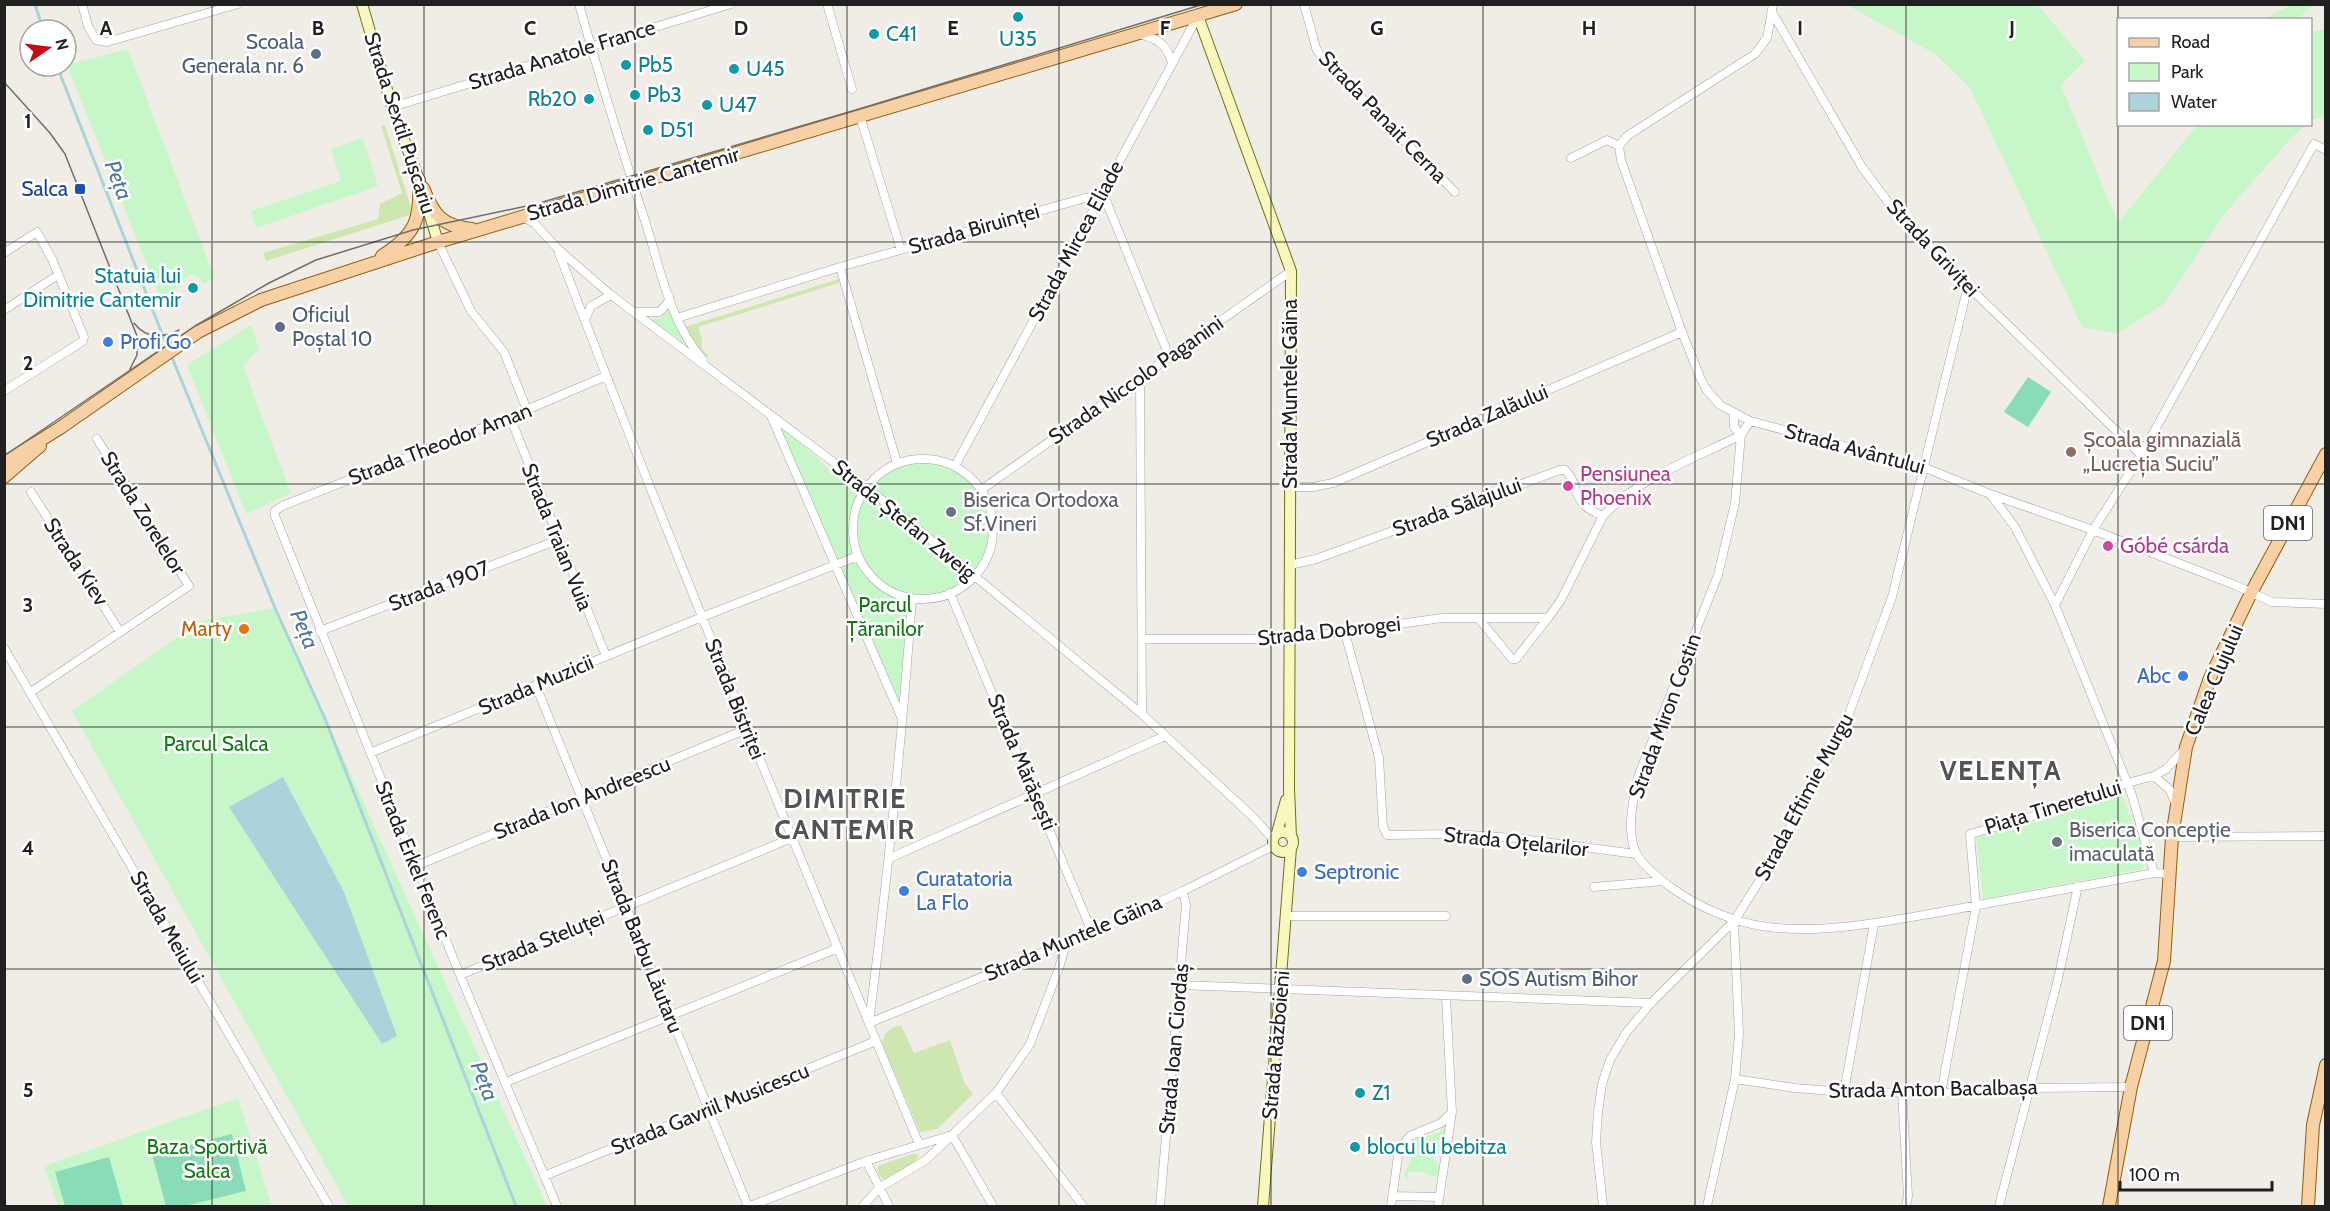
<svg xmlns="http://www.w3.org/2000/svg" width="2330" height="1211" font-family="Cabin,sans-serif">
	<rect width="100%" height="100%" fill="#f0ede7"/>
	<!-- grass -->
	<path fill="#cee7b0" d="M385,125l28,89 -147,47 -3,-8 115,-34 2,-15 22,-11 -21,-67z
		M839,279v4l-141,44 4,12v10l7,7 -5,2 -14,-18 -5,-13z
		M901,1025l13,28 36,-13 15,44 8,10 -36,35 -17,3 -38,-89c3,-12 8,-15 19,-18z
		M912,1154h7c-3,12 -24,25 -36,25l-5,-6v-7z"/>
	<!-- park -->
	<path fill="#c7f7c9" d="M2293,4l19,2 -14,13h-35z
		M1847,5h191l47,56 -24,24 57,138 79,-98h109l-15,13 -68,78 -59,88 -47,30 -35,-7 -112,-239 -35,-34z
		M2325,29v87l-14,4v-88z
		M128,49l87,230 -11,4 -9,-8 -8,1 -12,14 -15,7 -93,-232z
		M363,138l15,48 -122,42 -5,-17 90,-30 -10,-32z
		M669,310l16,33 -35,-23 10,-2z
		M251,325l8,24 -16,17 48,127 -45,21 -59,-149z
		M771,414l88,84c8,-11 15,-22 27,-30 36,-22 86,-4 101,34 14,34 -3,79 -39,92 -12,4 -23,4 -36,4l-9,124z
		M275,608l272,598h-199l-276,-495 128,-90z
		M2121,793l26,65 -5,11 -159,30 -7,-62 68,-17z
		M238,1098l33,106 -7,2h-206l-14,-40z
		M1448,1120l-4,25 -11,14 6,6v8l-6,4 -10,-5h-14l-2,9 -3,-7 6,-12 5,-22 24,-8z"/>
	<!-- pitch -->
	<path fill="#8adbb7" d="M2028,377l23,15 -23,35 -24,-15z
		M232,1134l14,57 -61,15h-19l-14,-51z
		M109,1157l14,49h-58l-10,-34z"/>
	<!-- water -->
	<path fill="#aad3db" d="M283,777l61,115 53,144 -15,8 -153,-237z"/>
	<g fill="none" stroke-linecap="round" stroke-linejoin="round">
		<!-- stream -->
		<path stroke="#aad3db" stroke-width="3" d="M35,4l8,26
			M57,66l111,283
			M171,355l104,253 51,113 190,485"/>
		<!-- street casing -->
		<g stroke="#a4a4a4" stroke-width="9">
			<path id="street" d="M82,4l6,22 8,14 11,2 131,-38
				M579,4c21,75 44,149 68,223 14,45 24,97 56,133
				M827,4l25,85
				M1304,4l12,44 6,10 133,134
				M1772,12l90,155 26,35 80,84 173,169
				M1139,34c18,4 29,11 33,30
				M392,107l339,-103
				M860,116l41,134
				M1619,146l2,14 61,172 18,45 6,12 14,16 30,16 173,46 67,27 103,36 142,55 37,17 54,2
				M1619,146l8,-10 128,-82 12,-16 6,-34
				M1571,158l36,-18 12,6
				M523,217l11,6 25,27 52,45 253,190 278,229 110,102 21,23
				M438,242l33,69 33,41 23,58
				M4,253l33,-21 15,27 32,78 -1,4 -79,50
				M559,253c114,299 237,595 360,891
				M840,267l57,196
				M4,310l54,-35
				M637,312h22l9,-9 1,-7
				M677,318l163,-51 263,-74 66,163
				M585,320l6,-14 20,-11
				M1140,377l2,337
				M1734,414v13l7,8
				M771,416l131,303
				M510,417l96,239
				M1750,421l-9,14 -6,68 -17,72 -80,202c-5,23 -12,54 -2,76 5,11 26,28 36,35 26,19 63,35 96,39 53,7 114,-5 167,-14 73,-13 146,-27 219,-40l17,1
				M853 529a70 70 0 1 1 140 0a70 70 0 1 1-140 0Z
				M955,466l243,-450
				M1289,487h24l20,-4 349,-151
				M981,490l310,-219
				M31,492l89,140
				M1990,494l25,33 40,78 76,187 23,81
				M1290,565l26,-6 244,-89h5c11,9 9,26 20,36 4,4 12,7 18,10
				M950,593l142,339
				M912,598c-10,142 -25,284 -43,425l223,-91 91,-41 90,-45
				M2055,605l38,-75 48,-75 173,-311 12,6
				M1479,619l33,40h4l32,-41
				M320,631l238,-91
				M1345,633l34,125 4,69 4,8 65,-1 62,4 122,16
				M1142,639h149l151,-21h106l13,-18 42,-84c36,-39 91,-57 138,-81
				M4,648l325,558
				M536,686l212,520
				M31,692l158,-106 -92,-147
				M370,753l332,-136 156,-61
				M2154,776l16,14 6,15
				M2172,837l154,-1
				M890,858l275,-122
				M416,866l331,-137
				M1594,887l69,-6
				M1286,916h160
				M460,975l332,-137
				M1180,985l471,18
				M1735,1079l60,9 49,4 97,1 88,-5 102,-1
				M506,1082l332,-134
				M1844,1092l30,-168
				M1902,1092l6,104 -2,10
				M996,1093l87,113
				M1941,1093l35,-187 -6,-72 74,-21 83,-30 27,-7 12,-7 19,-20
				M866,1161l23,45
				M544,1176l332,-135
				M1392,1196l47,1
				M557,1206l-97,-231 -185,-459v-5l7,-5 228,-89 96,-41
				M750,1206l116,-45 86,-26 44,-42 34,-49 29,-76 7,-25
				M863,1206l16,-18 47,-28 26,-25 41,71
				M1160,1206l26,-301 -3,-14
				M1391,1206l8,-57 11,-13 31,-13 11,-11
				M1438,1206l14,-94 -6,-115
				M1603,1206l-7,-64 2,-30 4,-28 8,-24 16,-27 25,-30 83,-82 33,-52 76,-139 49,-133 76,-311
				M1707,1206l28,-127 4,-45 -5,-113
				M1999,1206l59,-227 20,-93"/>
		</g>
		<!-- secondary casing -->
		<g stroke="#6d730b" stroke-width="12">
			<path id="secondary" d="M362,4l30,103 27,73 19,62
				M1198,16l93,255 -2,517 2,49
				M1273 842a10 10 0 1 1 20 0a10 10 0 1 1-20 0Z
				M1277,833l9,-33
				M1263,1206l28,-358"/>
		</g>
		<!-- primary casing -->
		<g stroke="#945f08" stroke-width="14">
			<path id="primary" d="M423,188c11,27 18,38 49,41
				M382,256c34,-22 39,-36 37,-76
				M4,463l56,-35 138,-96 63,-32 177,-58 798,-238
				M4,477l36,-31
				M2109,1206l22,-119 33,-126 8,-124 14,-90 24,-69 41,-85 75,-139
				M2308,1206l5,-81 13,-60"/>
		</g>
		<!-- street -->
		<use href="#street" stroke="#fff" stroke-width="8"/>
		<!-- secondary -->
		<use href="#secondary" stroke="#f7f7bf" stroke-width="10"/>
		<!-- primary -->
		<use href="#primary" stroke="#f7d0a5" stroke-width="12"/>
		<!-- tram -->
		<path stroke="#6e6e6e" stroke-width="1.5" d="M4,82l46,51 15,21 72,182v19l-7,14
			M134,323c12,16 29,15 45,7
			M4,456l191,-130 74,-43 47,-23 97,-30 123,-26 323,-95 345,-105"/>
	</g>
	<!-- grid -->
	<path fill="none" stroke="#202020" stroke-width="1.5" stroke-opacity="0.55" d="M212,4v1202M424,4v1202M635,4v1202M847,4v1202M1059,4v1202M1271,4v1202M1483,4v1202M1695,4v1202M1906,4v1202M2118,4v1202M4,242h2322M4,484h2322M4,727h2322M4,969h2322"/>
	<!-- markers -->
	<g fill="#0f9aa8" stroke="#fff" stroke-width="2">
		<circle cx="1018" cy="17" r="6"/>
		<circle cx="874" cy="34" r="6"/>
		<circle cx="626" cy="65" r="6"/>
		<circle cx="734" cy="69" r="6"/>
		<circle cx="635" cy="95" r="6"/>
		<circle cx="589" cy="99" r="6"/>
		<circle cx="707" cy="105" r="6"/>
		<circle cx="648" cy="130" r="6"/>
		<circle cx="193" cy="288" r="6"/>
		<circle cx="1360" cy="1093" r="6"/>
		<circle cx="1355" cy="1147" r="6"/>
	</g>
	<g fill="#5c6f8a" stroke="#fff" stroke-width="2">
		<circle cx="316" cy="54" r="6"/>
		<circle cx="280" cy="327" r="6"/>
		<circle cx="1467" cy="979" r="6"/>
	</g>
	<rect fill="#1a4fb4" stroke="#fff" stroke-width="2" x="74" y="183" width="12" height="12" rx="3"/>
	<g fill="#3f7fe0" stroke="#fff" stroke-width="2">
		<circle cx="108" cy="342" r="6"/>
		<circle cx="2183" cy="676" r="6"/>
		<circle cx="1302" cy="872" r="6"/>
		<circle cx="904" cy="891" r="6"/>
	</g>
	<circle fill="#8d6e63" stroke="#fff" stroke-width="2" cx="2071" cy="452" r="6"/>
	<g fill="#d1479c" stroke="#fff" stroke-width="2">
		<circle cx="1568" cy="486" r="6"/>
		<circle cx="2108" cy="546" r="6"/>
	</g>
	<g fill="#6b7280" stroke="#fff" stroke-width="2">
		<circle cx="951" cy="512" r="6"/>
		<circle cx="2057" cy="842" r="6"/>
	</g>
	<circle fill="#e8710a" stroke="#fff" stroke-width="2" cx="244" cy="629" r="6"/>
	<g text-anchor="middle" stroke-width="5" stroke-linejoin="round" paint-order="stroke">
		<!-- shield labels -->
		<g fill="#fff" stroke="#636363" stroke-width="1.5">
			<rect x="2264" y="506" width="48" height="34" rx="4.5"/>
			<rect x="2124" y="1006" width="48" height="34" rx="4.5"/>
		</g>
		<g font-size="20" font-weight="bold" fill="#202020">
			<text x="2288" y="530">DN1</text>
			<text x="2148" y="1030">DN1</text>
		</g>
		<!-- culture labels -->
		<g font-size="21" fill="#0d838f" stroke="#fff" text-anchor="start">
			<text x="886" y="41">C41</text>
			<text x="1018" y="46" text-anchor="middle">U35</text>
			<text x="638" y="72">Pb5</text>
			<text x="746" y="76">U45</text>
			<text x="647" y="102">Pb3</text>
			<text x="577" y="106" text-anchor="end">Rb20</text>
			<text x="719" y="112">U47</text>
			<text x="660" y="137">D51</text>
			<text x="181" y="283" text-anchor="end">Statuia lui<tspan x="181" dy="24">Dimitrie Cantemir</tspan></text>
			<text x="1372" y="1100">Z1</text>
			<text x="1367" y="1154">blocu lu bebitza</text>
		</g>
		<!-- service labels -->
		<g font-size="21" fill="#4e5e75" stroke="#fff" text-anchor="start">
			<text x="304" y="49" text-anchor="end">Scoala<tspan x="304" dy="24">Generala nr. 6</tspan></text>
			<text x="292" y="322">Oficiul<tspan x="292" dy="24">Poștal 10</tspan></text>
			<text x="1479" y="986">SOS Autism Bihor</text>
		</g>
		<!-- street labels -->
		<g font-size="21" fill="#202020" stroke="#fff">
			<text transform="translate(562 55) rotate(-17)" y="7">Strada Anatole France</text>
			<text transform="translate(1383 117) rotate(46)" y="7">Strada Panait Cerna</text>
			<text transform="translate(400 123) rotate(72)" y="7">Strada Sextil Pușcariu</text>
			<text transform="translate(633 184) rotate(-16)" y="7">Strada Dimitrie Cantemir</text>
			<text transform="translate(974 229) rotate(-16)" y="7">Strada Biruinței</text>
			<text transform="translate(1076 241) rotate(-62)" y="7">Strada Mircea Eliade</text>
			<text transform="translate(1933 248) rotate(47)" y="7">Strada Griviței</text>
			<text transform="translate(1136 380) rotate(-35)" y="7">Strada Niccolo Paganini</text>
			<text transform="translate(1290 394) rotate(-90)" y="7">Strada Muntele Găina</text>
			<text transform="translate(1487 416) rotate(-23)" y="7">Strada Zalăului</text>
			<text transform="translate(440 444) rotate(-21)" y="7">Strada Theodor Aman</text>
			<text transform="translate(1855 449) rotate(15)" y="7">Strada Avântului</text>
			<text transform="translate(1457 507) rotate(-20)" y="7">Strada Sălajului</text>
			<text transform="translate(143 513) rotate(58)" y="7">Strada Zorelelor</text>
			<text transform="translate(904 520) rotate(39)" y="7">Strada Ștefan Zweig</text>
			<text transform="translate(557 537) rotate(68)" y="7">Strada Traian Vuia</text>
			<text transform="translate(76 562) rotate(57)" y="7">Strada Kiev</text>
			<text transform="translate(439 586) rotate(-21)" y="7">Strada 1907</text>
			<text transform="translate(1329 631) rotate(-6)" y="7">Strada Dobrogei</text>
			<text transform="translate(2214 680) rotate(-67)" y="7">Calea Clujului</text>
			<text transform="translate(536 685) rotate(-23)" y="7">Strada Muzicii</text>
			<text transform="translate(735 699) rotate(68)" y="7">Strada Bistriței</text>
			<text transform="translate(1665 716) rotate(-70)" y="7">Strada Miron Costin</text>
			<text transform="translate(1022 762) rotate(67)" y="7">Strada Mărășești</text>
			<text transform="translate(1804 797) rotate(-62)" y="7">Strada Eftimie Murgu</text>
			<text transform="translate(582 798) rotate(-22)" y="7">Strada Ion Andreescu</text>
			<text transform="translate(2053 807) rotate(-17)" y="7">Piața Tineretului</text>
			<text transform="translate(1516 842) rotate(6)" y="7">Strada Oțelarilor</text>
			<text transform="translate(413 860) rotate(68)" y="7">Strada Erkel Ferenc</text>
			<text transform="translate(167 927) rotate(60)" y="7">Strada Meiului</text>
			<text transform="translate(1073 938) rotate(-23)" y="7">Strada Muntele Găina</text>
			<text transform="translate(543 941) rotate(-22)" y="7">Strada Steluței</text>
			<text transform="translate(642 946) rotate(68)" y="7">Strada Barbu Lăutaru</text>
			<text transform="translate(1276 1045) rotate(-85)" y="7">Strada Războieni</text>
			<text transform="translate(1174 1049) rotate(-85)" y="7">Strada Ioan Ciordaș</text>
			<text transform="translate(1933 1089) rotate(-1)" y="7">Strada Anton Bacalbașa</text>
			<text transform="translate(710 1109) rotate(-22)" y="7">Strada Gavriil Musicescu</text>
		</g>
		<!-- transit labels -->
		<g font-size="21" fill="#164399" stroke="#fff" text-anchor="end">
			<text x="68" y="196">Salca</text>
		</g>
		<!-- shop labels -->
		<g font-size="21" fill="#366cbe" stroke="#fff" text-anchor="start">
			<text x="120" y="349">Profi Go</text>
			<text x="2171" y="683" text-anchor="end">Abc</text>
			<text x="1314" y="879">Septronic</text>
			<text x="916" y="886">Curatatoria<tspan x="916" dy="24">La Flo</tspan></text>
		</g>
		<!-- education labels -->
		<g font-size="21" fill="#785e54" stroke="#fff" text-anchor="start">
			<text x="2083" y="447">Școala gimnazială<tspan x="2083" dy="24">„Lucreția Suciu”</tspan></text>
		</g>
		<!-- hotel labels -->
		<g font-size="21" fill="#b23c85" stroke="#fff" text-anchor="start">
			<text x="1580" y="481">Pensiunea<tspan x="1580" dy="24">Phoenix</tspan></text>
			<text x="2120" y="553">Góbé csárda</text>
		</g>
		<!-- worship labels -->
		<g font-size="21" fill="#5b616d" stroke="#fff" text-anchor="start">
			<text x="963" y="507">Biserica Ortodoxa<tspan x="963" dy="24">Sf.Vineri</tspan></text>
			<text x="2069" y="837">Biserica Concepție<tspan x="2069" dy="24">imaculată</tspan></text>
		</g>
		<!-- park labels -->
		<g font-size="21" fill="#127b15" stroke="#fff">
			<text x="885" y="612">Parcul<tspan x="885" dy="24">Țăranilor</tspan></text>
			<text x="216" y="751">Parcul Salca</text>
			<text x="207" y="1154">Baza Sportivă<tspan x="207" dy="24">Salca</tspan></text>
		</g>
		<!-- food labels -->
		<g font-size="21" fill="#c56008" stroke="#fff" text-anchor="end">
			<text x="232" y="636">Marty</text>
		</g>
		<!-- water labels -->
		<g font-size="22" font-style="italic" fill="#4b789c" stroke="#fff">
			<text transform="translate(119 180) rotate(69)" y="8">Peța</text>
			<text transform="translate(305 629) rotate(67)" y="8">Peța</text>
			<text transform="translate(485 1081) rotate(69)" y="8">Peța</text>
		</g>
		<!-- district labels -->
		<g font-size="27" font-weight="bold" letter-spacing="1.5" fill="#535353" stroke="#fff">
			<text x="2001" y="780">VELENȚA</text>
			<text x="845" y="808">DIMITRIE<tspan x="845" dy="31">CANTEMIR</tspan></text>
		</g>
	</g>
	<g font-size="20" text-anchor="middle" font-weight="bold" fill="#202020" stroke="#fff" stroke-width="5" stroke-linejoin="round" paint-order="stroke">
		<text x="106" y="35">A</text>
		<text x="318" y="35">B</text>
		<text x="530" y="35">C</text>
		<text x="741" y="35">D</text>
		<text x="953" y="35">E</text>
		<text x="1165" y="35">F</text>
		<text x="1377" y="35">G</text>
		<text x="1589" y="35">H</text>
		<text x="1800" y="35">I</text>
		<text x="2012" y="35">J</text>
		<text x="28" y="128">1</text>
		<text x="28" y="370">2</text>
		<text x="28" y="612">3</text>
		<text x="28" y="855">4</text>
		<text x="28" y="1097">5</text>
	</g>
	<!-- border -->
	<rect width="2330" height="1211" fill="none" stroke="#202020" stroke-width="12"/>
	<!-- legend -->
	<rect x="2117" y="18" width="195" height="108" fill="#ffffff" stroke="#a6a6a6" stroke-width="1.5"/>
	<rect x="2129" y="38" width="30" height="9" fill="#f7d0a5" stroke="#a6a6a6" stroke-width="1.5"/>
	<text x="2171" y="48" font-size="18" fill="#202020">Road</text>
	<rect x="2129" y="63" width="30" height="18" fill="#c7f7c9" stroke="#a6a6a6" stroke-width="1.5"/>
	<text x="2171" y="78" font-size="18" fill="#202020">Park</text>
	<rect x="2129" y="93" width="30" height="18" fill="#aad3db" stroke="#a6a6a6" stroke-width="1.5"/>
	<text x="2171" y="108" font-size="18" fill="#202020">Water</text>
	<!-- north arrow -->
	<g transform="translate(48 48) rotate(76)"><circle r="28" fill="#ffffff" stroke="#a6a6a6" stroke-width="1.5"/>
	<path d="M0-4.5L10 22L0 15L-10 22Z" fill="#c60b14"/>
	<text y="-9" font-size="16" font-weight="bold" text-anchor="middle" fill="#202020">N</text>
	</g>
	<!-- scale -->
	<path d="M2120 1181v9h152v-9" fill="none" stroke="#202020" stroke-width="3"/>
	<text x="2129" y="1181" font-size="18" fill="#202020" stroke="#ffffff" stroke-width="4.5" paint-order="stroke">100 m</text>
</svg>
